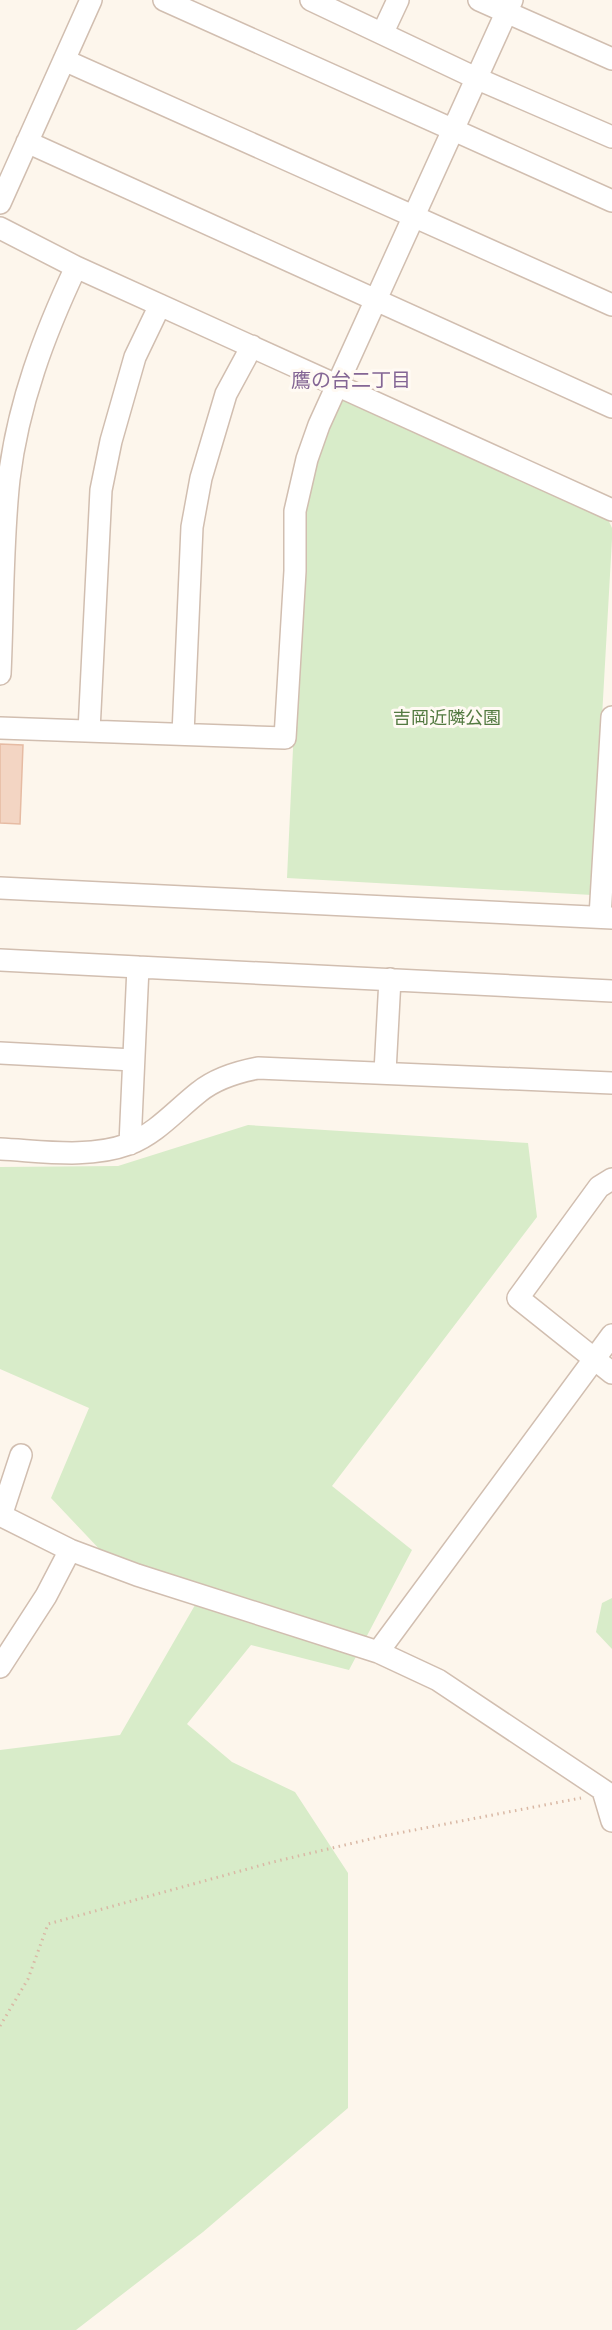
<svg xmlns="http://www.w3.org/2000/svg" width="612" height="2330" font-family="Manrope,'Noto Sans JP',sans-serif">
	<rect width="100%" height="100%" fill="#fdf6ec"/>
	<!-- green -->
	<path fill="#d8ecc9" d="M343,398l263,117 6,13v11l-20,356 -305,-17 17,-366 20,-79z
		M248,1125l280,18 9,74 -205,269 80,64 -63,120 -98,-25 -64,79 45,38 63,30 53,81v235l-145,124 -127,98h-76v-580l120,-15 86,-149 -102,-32 -53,-56 38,-90 -89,-39v-202l118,-1z
		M612,1598v51l-16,-17 6,-29z"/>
	<!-- building -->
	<path fill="#f3d5c3" stroke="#e6bba3" stroke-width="1.5" d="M0,744l23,1 -3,79 -20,-1z"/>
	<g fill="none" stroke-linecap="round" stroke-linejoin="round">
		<!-- minor casing -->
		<g stroke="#d1beb0" stroke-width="24">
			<path id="minor" d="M164,0l448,201
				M311,0l167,79 134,58
				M479,0l133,59
				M383,32l15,-32
				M64,60l548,245
				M27,142l585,265
				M0,203l91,-203
				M0,228l76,39 536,243
				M0,674c3,-64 2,-131 9,-195 9,-75 35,-144 67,-212
				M0,728l285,10 10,-167v-60l12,-52 12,-34 193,-425
				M89,731l12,-241 10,-49 24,-84 25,-52
				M183,734l9,-207 9,-49 25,-84 26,-48
				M0,888l612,30
				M600,917l12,-200
				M0,960l612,31
				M0,1053l133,7
				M385,1072l5,-93
				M130,1144l8,-177
				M0,1149c42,2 88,10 129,-5 28,-11 47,-34 70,-52 17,-14 38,-20 59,-24l354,15
				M612,1179l-13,8 -81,111 94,75
				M0,1515l70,35 67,25 241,77 60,28 174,116
				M1,1516l20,-61
				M378,1652l234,-317
				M0,1667l46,-71 24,-46
				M604,1794l8,27"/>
		</g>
		<!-- path -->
		<path stroke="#d9b8a5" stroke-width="3" stroke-dasharray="1.5 4.5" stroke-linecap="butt" d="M0,2026l28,-47 20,-55 225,-62 110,-26 198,-38"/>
		<!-- minor -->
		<use href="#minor" stroke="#fff" stroke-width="21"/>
	</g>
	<g text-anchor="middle" stroke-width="6" stroke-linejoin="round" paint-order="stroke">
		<!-- park labels -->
		<g font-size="18" fill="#537a41" stroke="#fffaf3">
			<text x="447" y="724">吉岡近隣公園</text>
		</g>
		<!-- neighbourhood labels -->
		<g font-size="20" fill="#846695" stroke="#fffaf3">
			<text x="351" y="387">鷹の台二丁目</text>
		</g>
	</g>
</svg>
